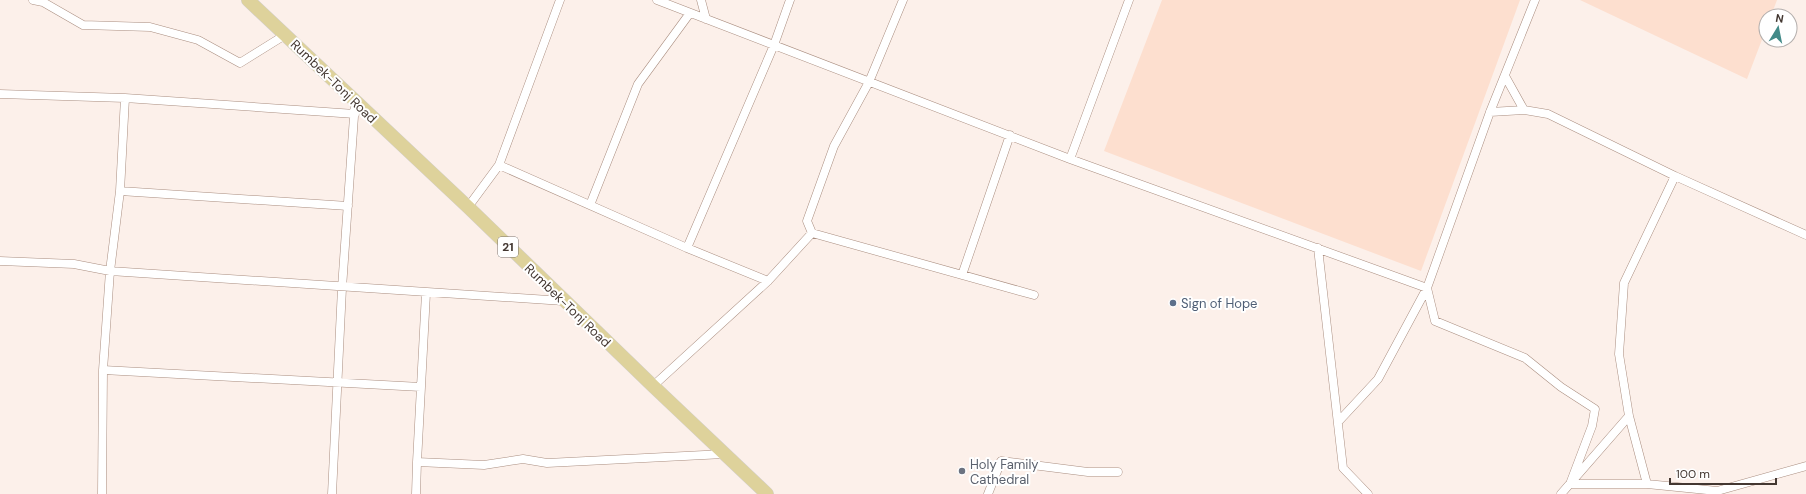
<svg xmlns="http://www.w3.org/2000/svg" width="1806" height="494" font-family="'DM Sans',sans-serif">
	<rect width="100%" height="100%" fill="#fcf0ea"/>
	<!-- built -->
	<path fill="#fddfcf" d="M1162,0h358l-99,271 -317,-120z
		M1580,0h197l-6,16h-5v13l-19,50z"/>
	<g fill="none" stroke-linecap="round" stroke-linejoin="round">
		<!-- street casing -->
		<g stroke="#aa8e80" stroke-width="9">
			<path id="street" d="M33,0l10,2 40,23 67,2 48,13 42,23 45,-28
				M657,0l413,159 357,129
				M701,0l5,19
				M1505,76l19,34 24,4 127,62 131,59
				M0,94l125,4 230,16
				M1490,112l34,-2
				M1070,159l59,-159
				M499,165l188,83 81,33
				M120,191l228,15
				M590,205l48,-121 52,-71
				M468,207l31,-42 61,-165
				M812,233l-5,-12 27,-75 35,-64 34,-82
				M687,248l87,-203 16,-45
				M1318,248l25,220 25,26
				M0,261l74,3 36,7 454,30
				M962,275l48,-140
				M1427,288l8,33 90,37 36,29 34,22 -3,17 -22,58h77l70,7 89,-25
				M103,370l318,17
				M653,386l115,-105 44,-48 222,62
				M1338,422l40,-43 49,-91 63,-176 45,-112
				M417,462l9,-169
				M1647,484l-18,-68 -10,-62 5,-71 51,-107
				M102,494l1,-124 7,-99 10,-80 5,-93
				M332,494l10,-206 13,-186
				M416,494l1,-32 67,3 39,-6 24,4 177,-9
				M988,494l13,-33 87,11h30
				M1561,494l68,-78"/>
		</g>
		<!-- primary casing -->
		<g stroke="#d2cfce" stroke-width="14">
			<path id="primary" d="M248,0l220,207 185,179 114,108"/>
		</g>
		<!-- street -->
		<use href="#street" stroke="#fff" stroke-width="8"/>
		<!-- primary -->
		<use href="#primary" stroke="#ded29b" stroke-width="13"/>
	</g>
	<!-- markers -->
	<circle fill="#5c6f8a" stroke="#fff" stroke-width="1.5" cx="1173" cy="303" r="4"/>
	<circle fill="#6b7280" stroke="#fff" stroke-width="1.5" cx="962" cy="471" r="4"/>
	<g text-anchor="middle" stroke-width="4" stroke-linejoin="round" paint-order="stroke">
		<!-- shield labels -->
		<rect fill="#fff" stroke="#7b736f" stroke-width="1" x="498" y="237" width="20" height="20" rx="3"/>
		<g font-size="12" font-weight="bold" fill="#433731">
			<text x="508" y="251">21</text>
		</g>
		<!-- street labels -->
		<g font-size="13" fill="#433731" stroke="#fff">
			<text transform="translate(334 81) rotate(44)" y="5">Rumbek-Tonj Road</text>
			<text transform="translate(568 305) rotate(44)" y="5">Rumbek-Tonj Road</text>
		</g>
		<!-- service labels -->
		<g font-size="13" fill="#4e5e75" stroke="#fff" text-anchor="start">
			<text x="1181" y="308">Sign of Hope</text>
		</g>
		<!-- worship labels -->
		<g font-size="13" fill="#5b616d" stroke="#fff" text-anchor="start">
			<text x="970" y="469">Holy Family<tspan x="970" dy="15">Cathedral</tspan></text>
		</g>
	</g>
	<!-- north arrow -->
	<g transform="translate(1778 28) rotate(10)"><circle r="19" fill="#ffffff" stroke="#b4afad"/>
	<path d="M0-3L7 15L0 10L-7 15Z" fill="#428a88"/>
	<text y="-6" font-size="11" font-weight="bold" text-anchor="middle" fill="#433731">N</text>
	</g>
	<!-- scale -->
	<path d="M1670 478v6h106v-6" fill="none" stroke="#433731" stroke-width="2"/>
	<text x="1676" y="478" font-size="12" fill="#433731" stroke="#ffffff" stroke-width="3" paint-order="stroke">100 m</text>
</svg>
